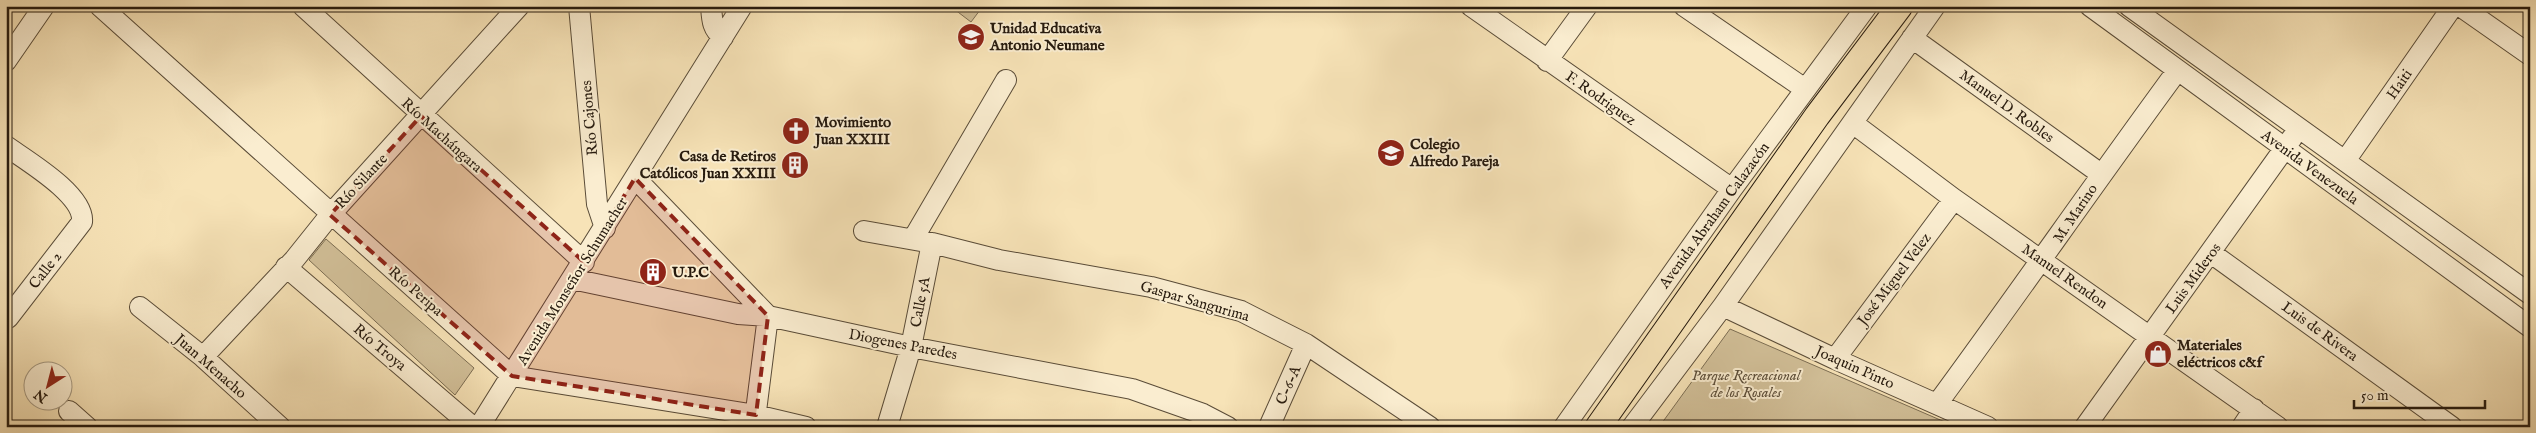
<svg xmlns="http://www.w3.org/2000/svg" width="2536" height="433" font-family="'IM FELL English',serif">
	<rect width="100%" height="100%" fill="#f7e3b7"/>
	<filter id="stains"><feTurbulence type="fractalNoise" baseFrequency=".004" numOctaves="4"/><feColorMatrix values="0 0 0 0 .2 0 0 0 0 .09 0 0 0 0 .02 0 0 0 .5 -.17"/></filter>
	<radialGradient id="worn" r=".72"><stop offset=".6" stop-color="#630" stop-opacity="0"/><stop offset="1" stop-color="#630" stop-opacity=".3"/></radialGradient>
	<!-- green -->
	<path fill="#d3c19a" stroke="#7c6e54" d="M950,6h33l-12,16z
		M326,239l148,129 -19,27 -146,-135z
		M1730,329l208,90 19,8h-298z"/>
	<g fill="none" stroke-linecap="round" stroke-linejoin="round">
		<!-- minor casing -->
		<g stroke="#5a4c38" stroke-width="22">
			<path id="minor" d="M100,6l412,370 244,39 50,12
				M303,6l281,256
				M579,6l18,198 8,24
				M711,6c1,14 1,23 12,31
				M1471,6l261,183
				M1684,6l121,83
				M2090,6l440,321
				M2129,6l401,288
				M2460,6l70,49
				M1912,38l189,136
				M6,61l38,-55
				M1547,61l40,-55
				M1854,124l100,75 324,228
				M6,146c21,15 79,49 76,76l-74,96
				M2345,161l108,-155
				M635,178l133,138 -14,111
				M864,231l68,12 -21,104 -24,80
				M913,239l93,-159
				M932,243l67,17 152,27 90,24 65,33 124,83
				M2211,253l241,174
				M286,267l187,160
				M572,279l166,35 30,2 143,31 221,42 71,25 25,13
				M1723,306l112,53 153,68
				M140,307l63,50 77,70
				M203,357l91,-97 36,-45 189,-209
				M1835,359l119,-160
				M1937,404c81,-110 159,-223 240,-333
				M69,411l18,16
				M479,427l263,-421
				M1269,427l37,-83
				M1564,427l168,-238 135,-183
				M1632,427l91,-121 212,-300
				M2085,427l207,-289
				M2242,427l12,-18"/>
		</g>
		<!-- major casing -->
		<g stroke="#261a0e" stroke-width="27">
			<path id="major" d="M1598,427l219,-311 83,-110"/>
		</g>
		<!-- minor -->
		<use href="#minor" stroke="#faedd0" stroke-width="20"/>
		<!-- major -->
		<use href="#major" stroke="#f7e3b7" stroke-width="25"/>
	</g>
	<!-- marked area -->
	<path fill="#8f2418" fill-opacity="0.2" stroke="#8f2418" stroke-width="4" stroke-dasharray="10 6" stroke-linejoin="round" d="M421,116l163,146 51,-84 133,138 -12,99 -244,-39 -182,-161z"/>
	<!-- icons -->
	<defs>
		<g id="university-disc" transform="scale(1.4375)"><circle r="9.5" fill="#8f2418" stroke="#faedd0"/><path d="M0-5L7-2L0 1L-7-2ZM-4 1L0 2.5L4 1V4Q0 6-4 4Z" fill="#fff"/></g>
		<g id="church-disc" transform="scale(1.4375)"><circle r="9.5" fill="#8f2418" stroke="#faedd0"/><path d="M-1.2-6h2.4v3.5h3.3v2.4h-3.3V6h-2.4V-.1h-3.3v-2.4h3.3Z" fill="#fff"/></g>
		<g id="school-disc" transform="scale(1.4375)"><circle r="9.5" fill="#8f2418" stroke="#faedd0"/><path d="M0-5L7-2L0 1L-7-2ZM-4 1L0 2.5L4 1V4Q0 6-4 4Z" fill="#fff"/></g>
		<g id="building-disc" transform="scale(1.4375)"><circle r="9.5" fill="#8f2418" stroke="#faedd0"/><path d="M-4-6H4V6H1V3H-1V6H-4ZM-2.5-4.3h1.7v1.8h-1.7ZM.8-4.3h1.7v1.8H.8ZM-2.5-1h1.7V.8h-1.7ZM.8-1h1.7V.8H.8Z" fill="#fff"/></g>
		<g id="shop-disc" transform="scale(1.4375)"><circle r="9.5" fill="#8f2418" stroke="#faedd0"/><path d="M-5-2.5h2.3a2.7 3.5 0 0 1 5.4 0H5L5.5 6h-11ZM-1.5-2.5h3a1.5 2.3 0 0 0-3 0Z" fill="#fff"/></g>
	</defs>
	<g fill-rule="evenodd">
		<use href="#university-disc" x="971" y="37"/>
		<use href="#church-disc" x="796" y="131"/>
		<use href="#school-disc" x="1391" y="153"/>
		<use href="#building-disc" x="795" y="165"/>
		<use href="#building-disc" x="653" y="272"/>
		<use href="#shop-disc" x="2158" y="354"/>
	</g>
	<g text-anchor="middle" stroke-width="4" stroke-linejoin="round" paint-order="stroke">
		<!-- poi labels -->
		<g font-size="15" font-weight="bold" fill="#261a0e" stroke="#faedd0" text-anchor="start">
			<text x="990" y="33">Unidad Educativa<tspan x="990" dy="17">Antonio Neumane</tspan></text>
			<text x="815" y="127">Movimiento<tspan x="815" dy="17">Juan XXIII</tspan></text>
			<text x="1410" y="149">Colegio<tspan x="1410" dy="17">Alfredo Pareja</tspan></text>
			<text x="776" y="161" text-anchor="end">Casa de Retiros<tspan x="776" dy="17">Católicos Juan XXIII</tspan></text>
			<text x="672" y="277">U.P.C</text>
			<text x="2177" y="350">Materiales<tspan x="2177" dy="17">eléctricos c&amp;f</tspan></text>
		</g>
		<!-- street labels -->
		<g font-size="15" fill="#261a0e" stroke="#faedd0">
			<text transform="translate(2399 84) rotate(-55)" y="5">Haiti</text>
			<text transform="translate(1601 98) rotate(35)" y="5">F. Rodriguez</text>
			<text transform="translate(2007 106) rotate(36)" y="5">Manuel D. Robles</text>
			<text transform="translate(589 118) rotate(-95)" y="5">Río Cajones</text>
			<text transform="translate(442 135) rotate(42)" y="5">Río Machángara</text>
			<text transform="translate(2310 167) rotate(36)" y="5">Avenida Venezuela</text>
			<text transform="translate(361 181) rotate(-47)" y="5">Río Silante</text>
			<text transform="translate(2075 213) rotate(-56)" y="5">M. Marino</text>
			<text transform="translate(1714 215) rotate(-54)" y="5">Avenida Abraham Calazacón</text>
			<text transform="translate(45 270) rotate(-52)" y="5">Calle 2</text>
			<text transform="translate(2065 276) rotate(35)" y="5">Manuel Rendon</text>
			<text transform="translate(2193 278) rotate(-54)" y="5">Luis Mideros</text>
			<text transform="translate(1894 279) rotate(-53)" y="5">José Miguel Velez</text>
			<text transform="translate(572 281) rotate(-58)" y="5">Avenida Monseñor Schumacher</text>
			<text transform="translate(416 291) rotate(41)" y="5">Río Peripa</text>
			<text transform="translate(1195 301) rotate(16)" y="5">Gaspar Sangurima</text>
			<text transform="translate(920 302) rotate(-79)" y="5">Calle 5A</text>
			<text transform="translate(2320 331) rotate(36)" y="5">Luis de Rivera</text>
			<text transform="translate(903 344) rotate(11)" y="5">Diogenes Paredes</text>
			<text transform="translate(380 347) rotate(40)" y="5">Río Troya</text>
			<text transform="translate(211 366) rotate(41)" y="5">Juan Menacho</text>
			<text transform="translate(1855 367) rotate(24)" y="5">Joaquin Pinto</text>
			<text transform="translate(1288 385) rotate(-66)" y="5">C-6-A</text>
		</g>
		<!-- park labels -->
		<g font-size="15" font-style="italic" fill="#5a4c38" stroke="#faedd0">
			<text x="1746" y="380">Parque Recreacional<tspan x="1746" dy="17">de los Rosales</tspan></text>
		</g>
	</g>
	<!-- margin -->
	<rect width="2536" height="433" fill="none" stroke="#f7e3b7" stroke-width="25"/>
	<rect x="8" y="8" width="2521" height="418" fill="none" stroke="#261a0e" stroke-width="2.5"/>
	<rect x="12" y="12" width="2511" height="408" fill="none" stroke="#261a0e"/>
	<!-- north arrow -->
	<g transform="translate(48 386) rotate(216)"><circle r="24" fill="#faedd0" stroke="#a59982"/>
	<path d="M0-4L9 19L0 12L-9 19Z" fill="#8f2418"/>
	<text y="-8" font-size="14" font-weight="bold" text-anchor="middle" fill="#261a0e">N</text>
	</g>
	<!-- scale -->
	<path d="M2354 400v8h131v-8" fill="none" stroke="#261a0e" stroke-width="2.5"/>
	<text x="2361" y="400" font-size="15" fill="#261a0e" stroke="#faedd0" stroke-width="4" paint-order="stroke">50 m</text>
	<rect width="100%" height="100%" filter="url(#stains)"/>
	<rect width="100%" height="100%" fill="url(#worn)"/>
</svg>
